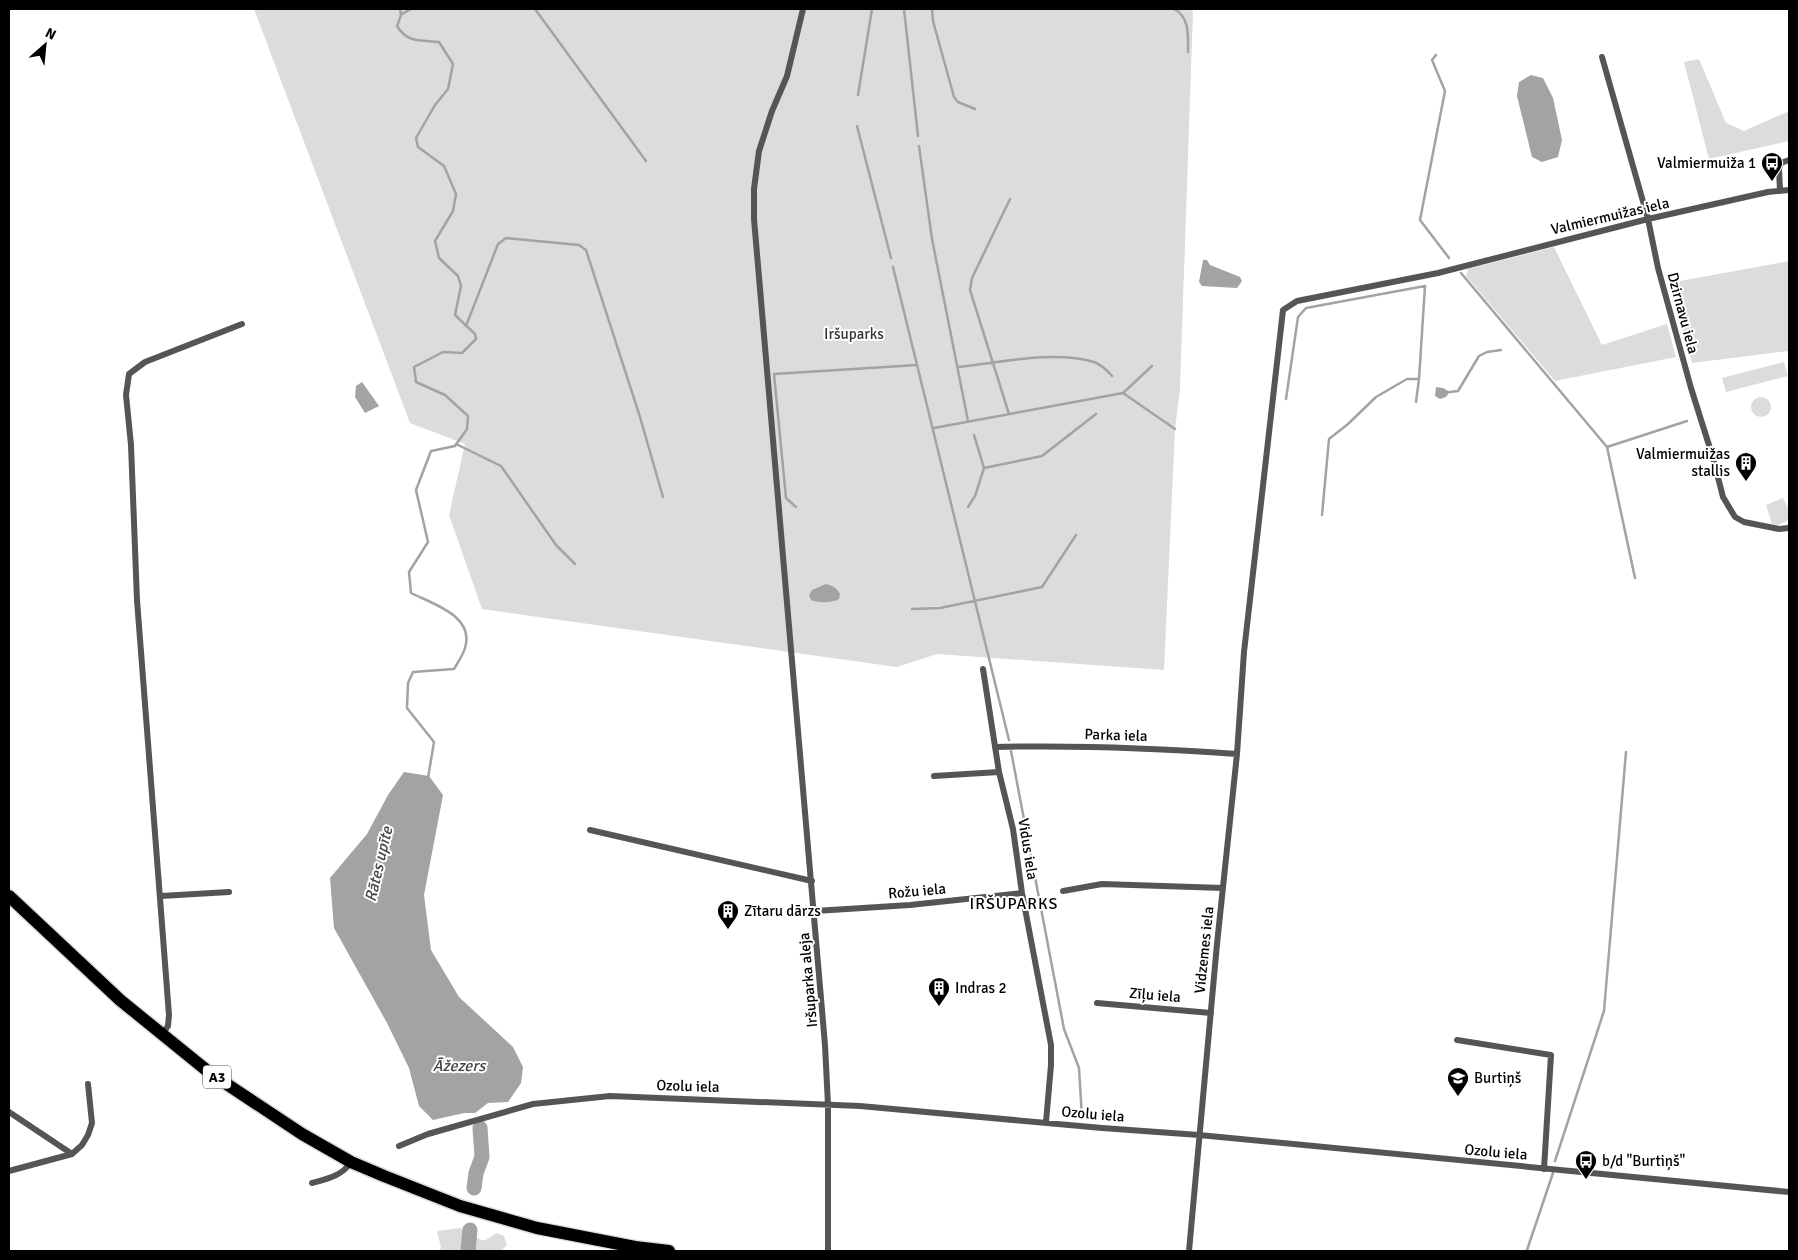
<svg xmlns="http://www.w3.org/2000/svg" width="1798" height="1260" font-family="Signika,sans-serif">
	<rect width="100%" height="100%" fill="#fff"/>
	<!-- green -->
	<path fill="#dcdcdc" d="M254,9h933l6,2 -13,377 -5,41 -11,241 -227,-16 -40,13 -415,-58 -33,-94 16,-71 -55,-21z
		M1699,59l27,64 18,8 45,-20v30l-80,18 -25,-97z
		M1554,247l48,98 65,-21 9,33 -121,24 -89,-105 2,-7z
		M1789,261v90l-97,12 -23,-80z
		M1784,362l4,14 -62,16 -4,-14z
		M1751 407a10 10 0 1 1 20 0a10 10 0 1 1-20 0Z
		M1783,498l6,12v10l-11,5 -6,-1 -6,-19z
		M460,1228l21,12h5l10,-7 8,3 3,9 -6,6h-61l1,-4 -4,-16z"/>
	<!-- water -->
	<path fill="#a3a3a3" d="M1531,75l12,3 10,20 9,42 -4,17 -16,5 -10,-5 -15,-61 2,-14z
		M1203,260h4l3,5 30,12 2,4 -5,7 -35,-2 -3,-4z
		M362,382l17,24 -14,7 -10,-16 1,-11z
		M1436,387l7,1 7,4 -4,5 -6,2 -5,-3z
		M826,584c7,2 11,4 14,10l-1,5c-7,4 -21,4 -28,1l-2,-5 3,-5z
		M404,772l25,4 14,19 -19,100 7,55 28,47 54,50 10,20 -2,16 -13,19 -20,1 -13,10h-11l-31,7 -14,-14 -10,-38 -22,-45 -53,-95 -4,-50 37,-44 21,-39z"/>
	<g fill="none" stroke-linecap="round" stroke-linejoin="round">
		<!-- stream -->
		<path stroke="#a3a3a3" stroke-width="2.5" d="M400,9l1,6 -4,11c10,17 24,14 42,16l14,22 -5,25 -13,16 -19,33 2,9 26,19 12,28 -3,17 -18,30 4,17 19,18 3,10 -6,29 20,19 1,5 -14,14 -19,-1 -29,15 2,15 29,13 23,21 -1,13 -12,17 -24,5 -15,39 12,52 -19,30 2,21c22,11 64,23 54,55 -2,7 -7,14 -11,21l-41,3 -5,11 -1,25 27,34 -6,36
			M535,9l111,152
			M904,9l14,127
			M932,9l1,12 21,76 4,5 17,7
			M1174,9c16,8 14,27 14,43
			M402,14l9,-5
			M1436,55l-4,5 13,31 -25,129 29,38
			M858,95l14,-86
			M857,126l34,132
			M919,146l13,93 36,182
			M893,267l116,473
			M1461,273l146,174 28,131
			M466,326l32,-82 8,-6 73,7 7,5 54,167 23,80
			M957,367c41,-4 97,-17 137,-5 8,3 13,8 18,14
			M1450,392l8,-1 21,-35 8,-4 14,-2
			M1123,393l29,-27
			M1286,399l12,-82 8,-9 119,-22 -6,93 -3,23
			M1009,414l-39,-124 2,-12 38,-79
			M934,428l189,-35 52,36
			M456,444l45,22 55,79 19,19
			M1607,447l80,-26
			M984,468l58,-12 54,-42
			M796,507l-10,-9 -12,-124 143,-9
			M968,507l7,-11 9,-28 -10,-33
			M1322,515l7,-76 19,-15 28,-27 31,-18h12
			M912,609l28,-1 102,-21 34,-52
			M1011,751l53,278 15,39 3,50
			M1555,1161l49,-150 22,-259
			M1527,1250l26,-77"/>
		<!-- river -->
		<path stroke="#a3a3a3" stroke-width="15" d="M474,1188l2,-15 6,-16 -2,-29
			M468,1251l2,-21"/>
		<!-- highway casing -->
		<g stroke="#dbdbdb" stroke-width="15">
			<path id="highway" d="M9,896l111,104 90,73 92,61 49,28 33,14 76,30 77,22 98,19 34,4"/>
		</g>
		<!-- street -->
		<path stroke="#555" stroke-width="6" d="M803,9l-16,67 -15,35 -13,40 -5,38v30l71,826 3,60v146
			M1602,57l46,162 10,49 33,120 22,70 10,39 12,20 9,5 35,7 10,-1
			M1780,191l-1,-22 2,-6 8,-3
			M983,669l16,103 14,57 9,64 29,152v20l-5,57
			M995,747c81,-2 161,1 242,7
			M934,776l65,-4
			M590,830l222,51
			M1063,891l39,-7 121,4
			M161,896l68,-4
			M815,911l95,-6 112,-12
			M1097,1003l114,10
			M162,1034l6,-8 1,-11 -32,-415 -6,-155 -5,-50 3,-21 16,-12 97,-38
			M1457,1040l94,15 -7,114
			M9,1112l63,42
			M399,1146l29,-12 105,-30 77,-8 250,10 242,22 97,7 590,57
			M9,1171l63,-17 10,-9 6,-10 4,-12 -4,-39
			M312,1183c15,-4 30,-7 39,-21
			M1189,1251l28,-307 20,-190 7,-102 39,-342 14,-9 141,-28 210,-54 120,-27 21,-2"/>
		<!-- highway -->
		<use href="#highway" stroke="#000" stroke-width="12"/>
	</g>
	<!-- icons -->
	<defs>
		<g id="bus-pin" transform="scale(1.125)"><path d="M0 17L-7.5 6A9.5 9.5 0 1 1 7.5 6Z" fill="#000" stroke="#fff"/><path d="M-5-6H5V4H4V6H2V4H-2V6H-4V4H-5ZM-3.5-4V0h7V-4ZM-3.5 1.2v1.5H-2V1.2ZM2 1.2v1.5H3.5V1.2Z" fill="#fff"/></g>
		<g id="building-pin" transform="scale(1.125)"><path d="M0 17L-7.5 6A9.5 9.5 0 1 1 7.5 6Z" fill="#000" stroke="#fff"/><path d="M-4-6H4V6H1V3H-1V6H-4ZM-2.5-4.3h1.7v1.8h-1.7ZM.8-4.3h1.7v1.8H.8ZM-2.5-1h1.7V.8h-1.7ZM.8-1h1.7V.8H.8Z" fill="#fff"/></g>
		<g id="school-pin" transform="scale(1.125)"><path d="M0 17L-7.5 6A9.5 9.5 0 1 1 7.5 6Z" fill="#000" stroke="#fff"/><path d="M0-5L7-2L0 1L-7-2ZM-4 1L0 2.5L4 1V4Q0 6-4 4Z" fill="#fff"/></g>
	</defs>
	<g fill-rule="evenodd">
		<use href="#bus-pin" x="1772" y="163"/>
		<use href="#building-pin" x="1746" y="463"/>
		<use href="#building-pin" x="728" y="911"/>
		<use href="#building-pin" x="939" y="988"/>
		<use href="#school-pin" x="1458" y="1078"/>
		<use href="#bus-pin" x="1586" y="1161"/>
	</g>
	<g text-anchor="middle" stroke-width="4" stroke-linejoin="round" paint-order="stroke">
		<!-- shield labels -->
		<rect fill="#fff" stroke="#4c4c4c" stroke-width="1" x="203" y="1065.5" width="28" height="23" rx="4"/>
		<g font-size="14" font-weight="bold" fill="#000">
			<text x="217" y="1082">A3</text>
		</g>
		<!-- poi labels -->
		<g font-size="15" fill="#000" stroke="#fff" text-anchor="start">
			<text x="1756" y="168" text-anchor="end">Valmiermuiža 1</text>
			<text x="1730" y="459" text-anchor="end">Valmiermuižas<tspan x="1730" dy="17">stallis</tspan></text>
			<text x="744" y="916">Zītaru dārzs</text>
			<text x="955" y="993">Indras 2</text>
			<text x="1474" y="1083">Burtiņš</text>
			<text x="1602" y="1166">b/d "Burtiņš"</text>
		</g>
		<!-- street labels -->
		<g font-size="15" fill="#000" stroke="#fff">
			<text transform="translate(1610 216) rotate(-13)" y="5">Valmiermuižas iela</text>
			<text transform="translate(1683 313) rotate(75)" y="5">Dzirnavu iela</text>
			<text transform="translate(1116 735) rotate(2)" y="5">Parka iela</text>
			<text transform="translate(1028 849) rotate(81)" y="5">Vidus iela</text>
			<text transform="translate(917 891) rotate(-5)" y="5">Rožu iela</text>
			<text transform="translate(1204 950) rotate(-84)" y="5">Vidzemes iela</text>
			<text transform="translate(808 980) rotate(-95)" y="5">Iršuparka aleja</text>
			<text transform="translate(1155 995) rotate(5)" y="5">Zīļu iela</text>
			<text transform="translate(688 1086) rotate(2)" y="5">Ozolu iela</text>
			<text transform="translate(1093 1114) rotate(5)" y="5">Ozolu iela</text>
			<text transform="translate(1496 1152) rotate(5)" y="5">Ozolu iela</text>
		</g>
		<!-- park labels -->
		<g font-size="15" fill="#333" stroke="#fff">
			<text x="854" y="339">Iršuparks</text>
		</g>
		<!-- water labels -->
		<g font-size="16" font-style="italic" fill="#444" stroke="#fff">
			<text transform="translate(378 864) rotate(-77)" y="6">Rātes upīte</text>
			<text x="459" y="1071">Āžezers</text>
		</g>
		<!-- neighbourhood labels -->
		<g font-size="16" letter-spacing="1" fill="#000" stroke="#fff">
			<text x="1014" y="909">IRŠUPARKS</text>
		</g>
	</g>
	<!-- border -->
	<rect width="1798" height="1260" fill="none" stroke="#000000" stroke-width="20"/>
	<!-- north arrow -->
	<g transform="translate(45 45) rotate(27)" stroke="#ffffff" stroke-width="4" paint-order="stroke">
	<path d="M0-4L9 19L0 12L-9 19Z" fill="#000000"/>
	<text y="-8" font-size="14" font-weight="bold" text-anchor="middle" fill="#000000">N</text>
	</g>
</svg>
